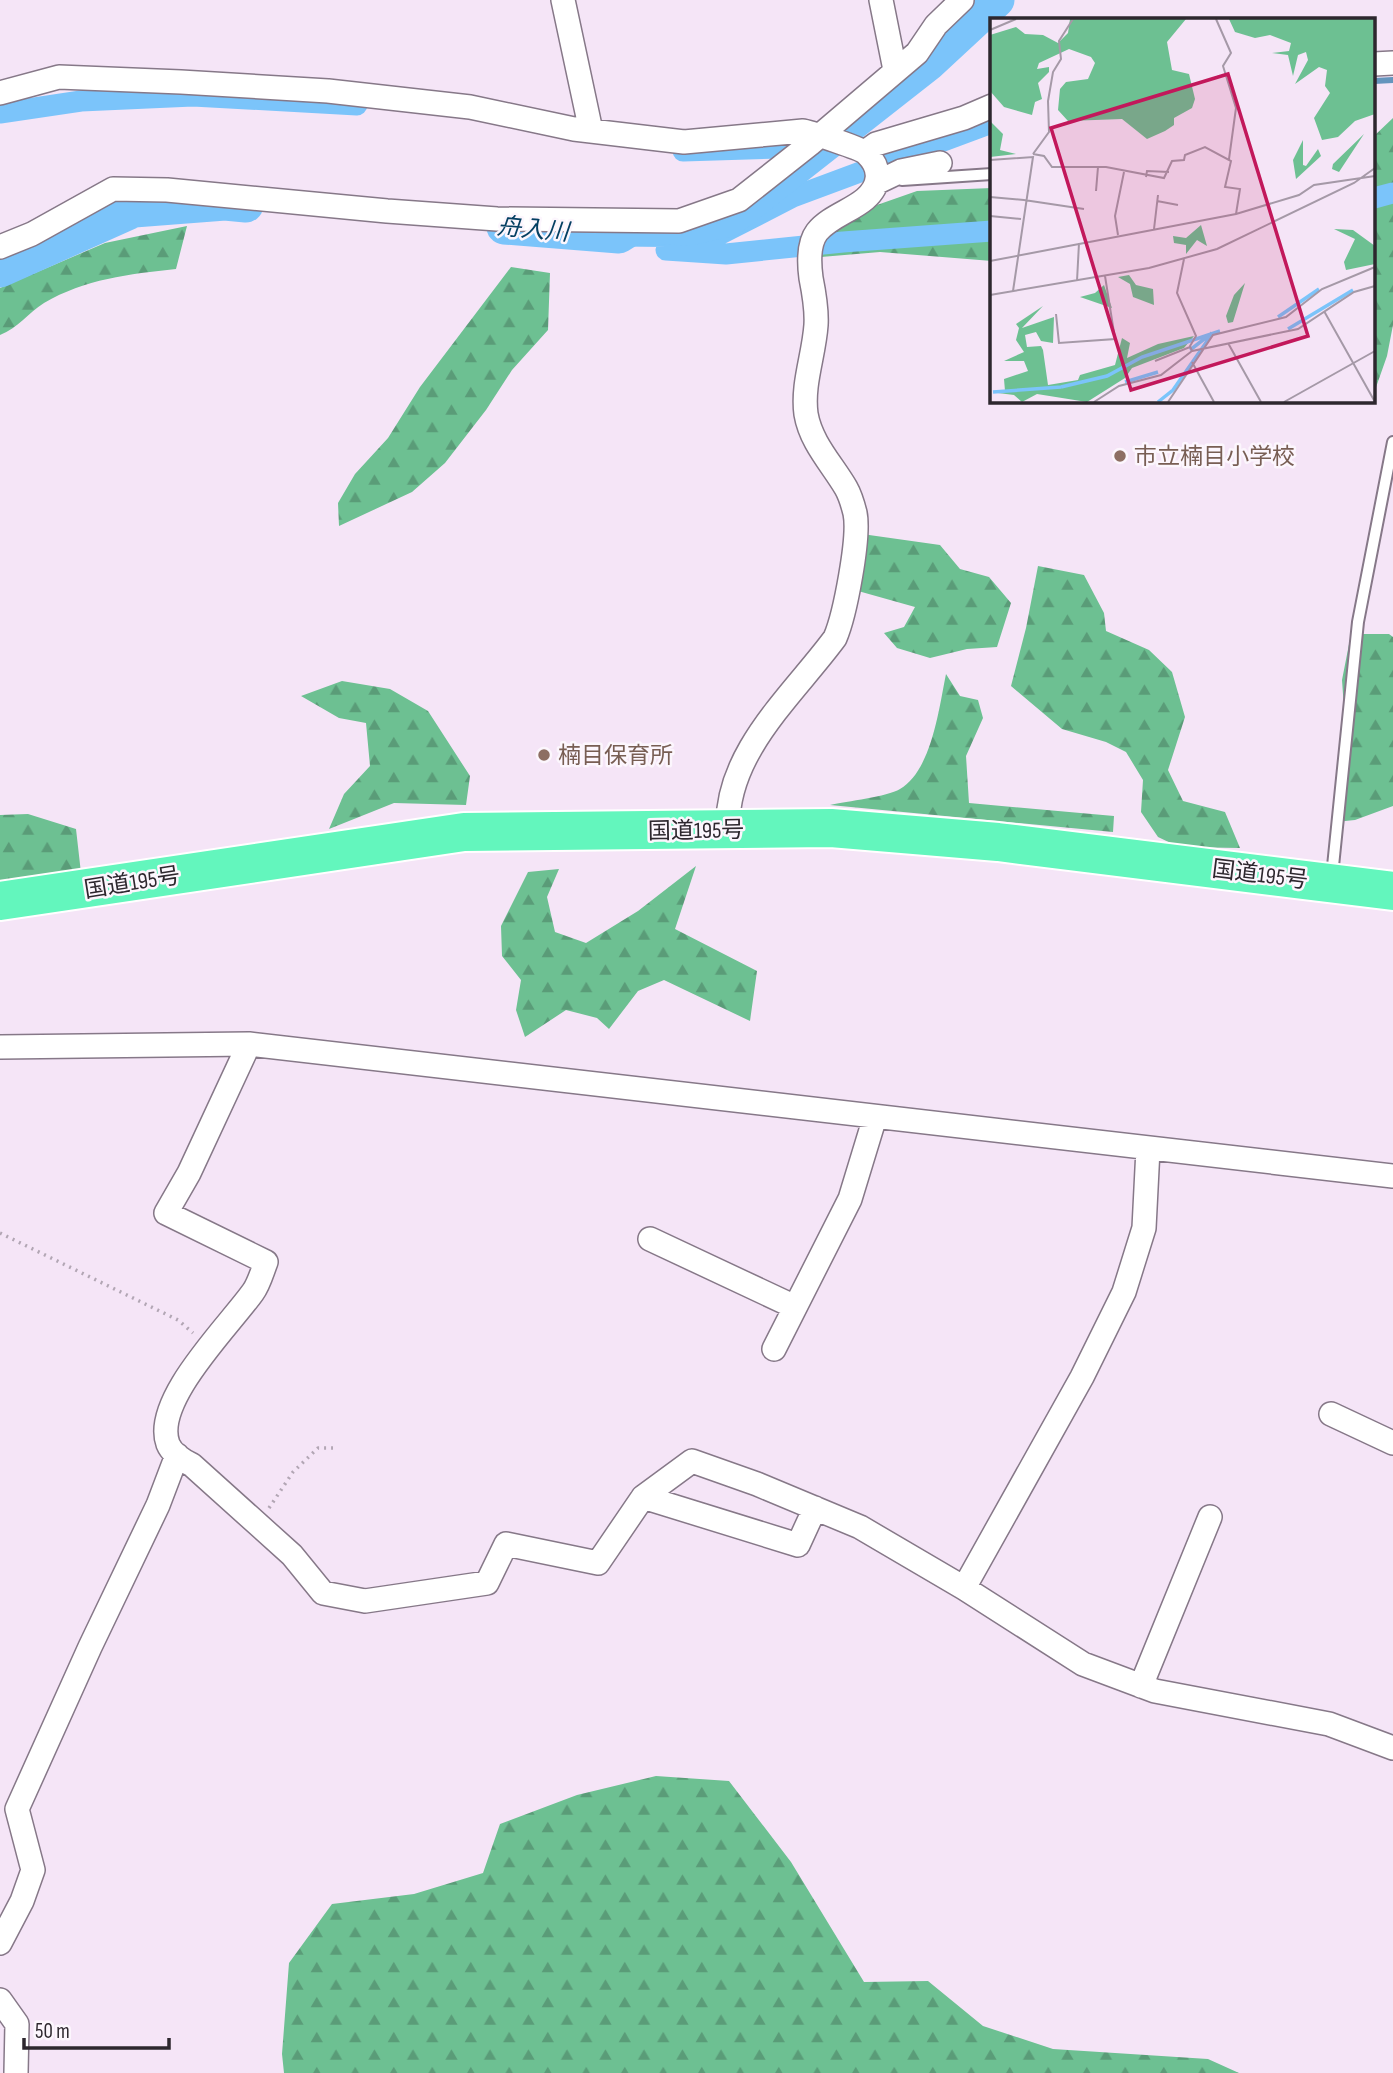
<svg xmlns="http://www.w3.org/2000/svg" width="1393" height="2073" font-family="'Sofia Sans Condensed','Noto Sans JP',sans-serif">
	<defs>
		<pattern id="forest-firs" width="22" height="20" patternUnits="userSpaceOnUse" patternTransform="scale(1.75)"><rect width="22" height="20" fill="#6dc092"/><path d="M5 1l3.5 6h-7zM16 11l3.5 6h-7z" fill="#5a9c78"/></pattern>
	</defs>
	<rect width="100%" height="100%" fill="#f5e5f7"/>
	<!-- forest -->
	<path fill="url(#forest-firs)" d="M1393,118v207l-6,31 -13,37v-257z
		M992,188v73l-112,-9 -59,5 8,-28 48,-24 40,-14z
		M187,226l-11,43c-47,5 -91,10 -132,34 -16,10 -26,25 -44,32v-47l105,-45z
		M511,267l39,6 -2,57 -36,40 -26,40 -41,53 -33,29 -73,34 -1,-23 17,-29 33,-36 32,-51z
		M862,534l78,11 20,24 29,8 22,26 -14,44 -30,2 -37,9 -33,-10 -13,-15 20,-6 11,-20 -64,-18z
		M1038,566l46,9 20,38 2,18 43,19 23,22 13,45 -17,53 15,31 42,11 15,36 -61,-1 -21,-10 -17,-25 2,-32 -17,-28 -20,-10 -44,-13 -51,-43 15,-58z
		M1351,634h38l4,3v169l-38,14 -20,2 10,-99 -3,-43z
		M946,674l14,22 18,4 5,18 -17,38 3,47 145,13 -1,16 -283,-27c17,-4 57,-8 70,-16 32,-19 39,-81 46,-115z
		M342,681l48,8 38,22 42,65 -4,29 -72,-2 -65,26 15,-35 26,-28 -4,-43 -27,-5 -38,-22z
		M28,814l48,15 5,44 -81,12v-70z
		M696,866l-21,63 82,42 -7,50 -86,-41 -26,11 -29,38 -12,-11 -31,-8 -41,27 -9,-27 5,-30 -19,-24 -1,-30 27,-54 31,-3 -12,28 8,35 31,11 52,-32z
		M656,1776l73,5 62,81 73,120 64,-1 55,45 70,23 155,10 31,14h-955l-2,-19 7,-91 43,-59 82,-10 69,-21 17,-49 77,-29z"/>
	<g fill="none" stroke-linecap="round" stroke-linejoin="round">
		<!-- stream -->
		<path stroke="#6495bd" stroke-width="6" d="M1374,81l19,-1"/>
		<!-- canal -->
		<path stroke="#7bc4fa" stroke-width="21" d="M0,113l81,-12 112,-5 164,9
			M683,151l132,-4
			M1374,198l19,-5
			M619,236l96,1 78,-40 199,-74
			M666,250l60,4 117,-12 149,-11"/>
		<!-- river -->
		<path stroke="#7bc4fa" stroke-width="35" d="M504,227l115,9 16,-10 55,2 40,-9 199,-156 68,-63
			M0,270l134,-60 91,-7 21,2"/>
		<!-- lane casing -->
		<g stroke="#867888" stroke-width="14">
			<path id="lane" d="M902,180l90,-6
				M1332,876l26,-254 35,-180"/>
		</g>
		<!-- street casing -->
		<g stroke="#867888" stroke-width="26">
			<path id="street" d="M563,0l28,131
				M881,0l14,70
				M1374,64l19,-1
				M0,93l59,-16 122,5 147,9 142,16 104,22 110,13 119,-11c10,2 58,17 64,23 15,15 13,32 -2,45 -14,12 -36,18 -48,33 -9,12 -8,31 -6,46 3,15 6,31 5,47 -2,30 -14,59 -10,89 5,29 26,50 40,74 4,7 7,17 9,25 5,24 -10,102 -20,125 -42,57 -110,115 -107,191
				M865,152l11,-8 88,-26 28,-12
				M878,182l23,-11 39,-8
				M0,247l32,-13 81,-45 54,1 220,21 110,8 182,2 60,-21 71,-56 107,-91 19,-28 26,-25
				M249,1044l-60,129 -23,40 100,49c-4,10 -7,22 -13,30 -24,34 -101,109 -85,152 4,10 16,17 24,21l100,90 31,38 42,8 122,-18 19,-39 92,19 45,-66 49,-36 65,23 103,43 104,61 119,76 72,27 174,33 64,24
				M0,1047l249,-3 1144,132
				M650,1239l145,68
				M774,1349l76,-150 25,-82
				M1331,1414l62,29
				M643,1497l155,48 17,-37
				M964,1588l118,-211 42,-85 20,-64 4,-79
				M1141,1686l69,-169
				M0,1943l22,-42 11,-31 -16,-61 73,-162 68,-142 19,-50
				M0,2000l17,24 -1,49"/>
		</g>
		<!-- highway casing -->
		<g stroke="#fff" stroke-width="42">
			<path id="highway" d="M0,901l464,-69 367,-4 167,14 395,49"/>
		</g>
		<!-- path -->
		<path stroke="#b2a6b4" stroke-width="3.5" stroke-dasharray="2 5" stroke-linecap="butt" d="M0,1233l178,87 15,13
			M269,1508l24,-36 25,-24h15"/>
		<!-- lane -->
		<use href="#lane" stroke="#fff" stroke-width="10"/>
		<!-- street -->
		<use href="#street" stroke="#fff" stroke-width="23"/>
		<!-- highway -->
		<use href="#highway" stroke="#63f6bd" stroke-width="38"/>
	</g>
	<!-- markers -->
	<g fill="#8d6e63" stroke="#fcf6fd" stroke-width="2.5">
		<circle cx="1120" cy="456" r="7"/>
		<circle cx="544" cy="755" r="7"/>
	</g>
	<g text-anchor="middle" stroke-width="5" stroke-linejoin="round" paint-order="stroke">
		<!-- education labels -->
		<g font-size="23" fill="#785e54" stroke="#fcf6fd" text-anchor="start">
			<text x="1134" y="464">市立楠目小学校</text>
			<text x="558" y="763">楠目保育所</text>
		</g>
		<!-- street labels -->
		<g font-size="23" fill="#2d272e" stroke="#fcf6fd">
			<text transform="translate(696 830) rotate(-1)" y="8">国道195号</text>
			<text transform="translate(1260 874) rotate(7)" y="8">国道195号</text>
			<text transform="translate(132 882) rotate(-9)" y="8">国道195号</text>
		</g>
		<!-- water labels -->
		<g font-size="24" font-style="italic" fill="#054063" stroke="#fcf6fd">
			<text transform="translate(533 229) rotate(5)" y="8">舟入川</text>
		</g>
	</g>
	<!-- overview -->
	<g transform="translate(990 18)">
		<rect width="385" height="385" fill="#f5e5f7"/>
		<path d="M80,1h116l-19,23 5,28 17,4 6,25 -3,9 -18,10v7l-9,6 -18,8 -25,-20 -54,2 -10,-11 2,-21 6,-7 22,-3 7,-16 -4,-6 -22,-8 -30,14 -2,6 12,-2v5l-11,11 4,16 -7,3 -3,13 -28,-8 -14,-16v-56l26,-8 9,7 18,1 15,8 10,-10zM239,1h146v95l-20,7 -17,16 -16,3 -8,-22 16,-25 -5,-7 2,-16 -8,-3 -24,17 13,-24 -2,-8 -8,3 -5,21 -5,-21 -16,-2 17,-2 2,-8 -21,-8 -15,3 -20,-6zM0,103l13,13 -3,16 16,4 -26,3zM374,116l-25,38 -7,-3 1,-5zM313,122v25l3,1 12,-17 3,7 -25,23 -3,-19zM211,207l6,21 -10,-6 -11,14v-9l-12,-2 -1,-7 13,2zM344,211l19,1 22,16v18l-29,6 -2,-8 11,-23zM139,257l7,10 17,4 1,16 -21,-8 -3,-13 -12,-7zM255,265l-12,39 -5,1 -2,-7 8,-21zM114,267l8,23 -32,-11 15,-4zM53,288l-21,22 32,-11 -1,26 -12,-2 -5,-9 -11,3 2,12 14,-1 2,4 5,35 30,-5 2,-5 35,-10 7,-27 8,5 -3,15 31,-14 36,-8 -10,12 -52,20 -7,10 -38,24 -50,-8 -15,8 -8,-7 -16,-2 7,-2 -1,-12 24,-8 -4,-10h-20l20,-9 -8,-12 3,-12 -3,-4z" fill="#6dc092"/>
		<path fill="none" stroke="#7bc4fa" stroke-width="3.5" d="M288,299l41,-28M298,311l65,-39M200,332l22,-17M135,364l33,-10M71,369l46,-11 35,-19 78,-26M3,374l68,-5M168,384l15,-12 39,-56"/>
		<path fill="none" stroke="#a599a7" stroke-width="2" d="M226,1l15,34 -8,13 13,42 -7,51M0,12l26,-11M43,136l11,2 8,11h54l58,11 8,-17 12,-1 1,-5 20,-8 26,14 -6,26 15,2 -4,25M43,136l16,-22 -1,-31 5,-29 8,-13 -2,-18 14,-22M0,142l43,-3 -20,134M156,159l1,-6 22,1M106,173l2,-24M0,179l34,3M34,182l60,9M167,183l21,4M0,198l31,3M164,211l4,-34M128,217l-3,-19 9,-44M194,241l-7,34 19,43 -6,10 2,5 106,-22 56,-37 21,-6M0,243l246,-47 63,-19 15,-10 61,-9M87,263l2,-38M0,277l159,-27 68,-19 137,-66 21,-15M334,293l51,91M66,296l3,29 56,-4 -10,-63M238,325l33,59M165,343l35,-14M202,344l22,40M104,384l25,-16 42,-11 31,-24M178,384l45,-67 73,-18 36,-28 53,-22M294,384l91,-51"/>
		<path fill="#c2185b" fill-opacity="0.15" stroke="#c2185b" stroke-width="3.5" d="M238,56l80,262 -177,54 -80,-262z"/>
		<rect width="385" height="385" fill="none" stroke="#2d272e" stroke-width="3.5"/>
	</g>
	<!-- scale -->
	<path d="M24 2038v10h145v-10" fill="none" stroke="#2d272e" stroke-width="3.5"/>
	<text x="35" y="2038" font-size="21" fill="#2d272e" stroke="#fcf6fd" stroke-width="5" paint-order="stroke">50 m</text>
</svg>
